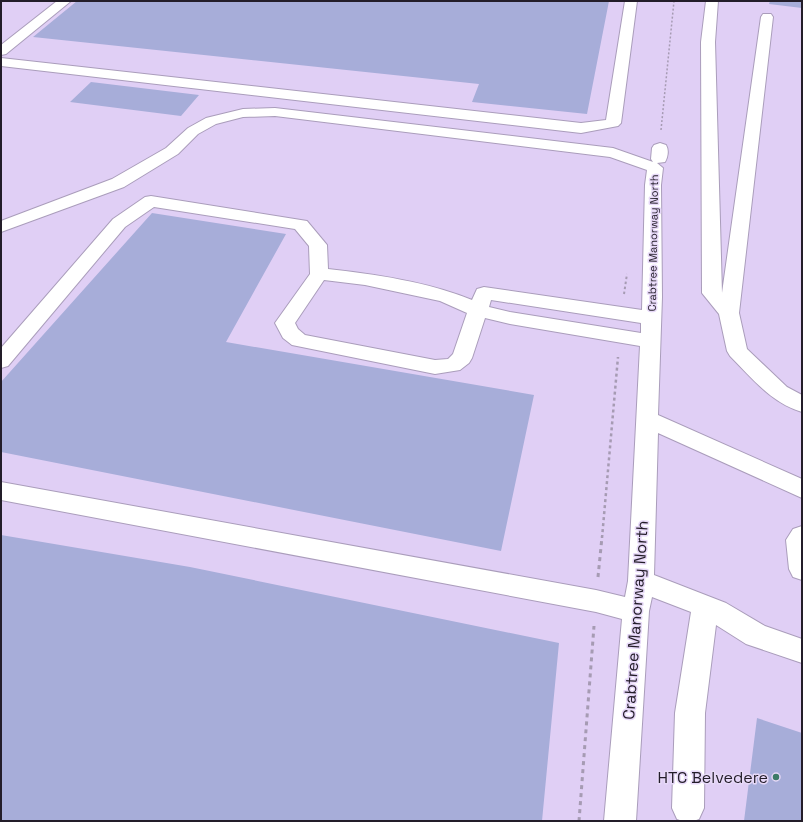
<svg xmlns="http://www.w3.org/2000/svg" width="803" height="822" font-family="'Space Grotesk',sans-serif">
	<rect width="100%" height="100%" fill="#e7d9f8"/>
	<!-- built -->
	<path fill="#e0cff5" d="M1,1h801v820h-801z"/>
	<!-- building -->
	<path fill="#a7add9" d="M77,1h532l-22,113 -115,-12 7,-18 -446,-47z
		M770,1h32v7l-33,-4z
		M91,82l108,13 -18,21 -111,-14z
		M152,213l134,21 -60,108 308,53 -33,156 -500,-99v-70z
		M1,535l189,32 369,76 -17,178h-541z
		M757,718l45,15v88h-58z"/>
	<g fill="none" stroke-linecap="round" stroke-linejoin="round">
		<!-- minor casing -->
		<g stroke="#aa9dbb" stroke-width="2">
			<path id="minor" d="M57,1h14l-65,53 -5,1v-10z
				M625,1h12l-16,122 -3,3 -37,7 -580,-67v-8l580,65 25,-3z
				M706,1h12l-3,41 7,251 39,-276 2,-3h8l2,3 -34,296 8,36 40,38 15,8v17c-31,-9 -50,-34 -72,-56l-3,-5 -8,-37 -17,-21 -1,-251z
				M275,108l338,40 40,14 -2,-3 1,-11 2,-3 6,-2 6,2c3,5 2,12 -1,17l-8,1 6,5 -2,17 1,112 -4,118 144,64v19l-144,-65 -4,142 72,28 39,23 37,13v24l-56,-19 -30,-19 -11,88 -1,95 -5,11c-7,3 -15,3 -22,0l-5,-11 3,-95 16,-101 -39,-15 -3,14 -13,210h-32l18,-202 -26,-7 -595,-112v-18l595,108 29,7 3,-16 12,-235 -130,-22 -25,-6 -13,40 -3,5 -9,7 -25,4 -143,-29 -9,-7 -8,-15 35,-49 -1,-28 -14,-17 -141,-22 -29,20 -117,139 -7,2v-20l112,-129 32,-22 6,-1 156,25 20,24 1,24c46,5 101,13 144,31l5,-11 7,-2 158,23 3,-125 2,-15 -37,-13 -335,-41 -32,1 -27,7 -18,10 -20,20 -54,33 -123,45v-11l111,-42 54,-31 22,-20 18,-10 37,-9zM324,280l41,5 75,16 27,12 -14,41 -5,5 -13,1 -130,-25 -7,-6 -3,-6zM491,300l150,23v10l-131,-21 -21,-5z
				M802,526v54l-9,-3 -4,-8 -3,-29 7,-11z"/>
		</g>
		<!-- path-far3 -->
		<path stroke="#a69bb3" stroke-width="1.5" stroke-dasharray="2 2" stroke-linecap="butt" d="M661,130l13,-129"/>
		<!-- path-far2 -->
		<path stroke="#a69bb3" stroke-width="2" stroke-dasharray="2.5 2.5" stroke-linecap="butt" d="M624,294l3,-20"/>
		<!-- path-far1 -->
		<path stroke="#a69bb3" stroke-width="2.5" stroke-dasharray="3 3" stroke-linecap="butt" d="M602,538l16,-181"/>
		<!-- path -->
		<path stroke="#a69bb3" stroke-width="3" stroke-dasharray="4 4" stroke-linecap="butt" d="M598,577l4,-40
			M579,821l15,-195"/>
		<!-- minor -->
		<use href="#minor" fill="#fff" fill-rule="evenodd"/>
	</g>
	<!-- markers -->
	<circle fill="#3d7b67" stroke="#e7d9f8" stroke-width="1.5" cx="776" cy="777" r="4"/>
	<g text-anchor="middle" stroke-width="3" stroke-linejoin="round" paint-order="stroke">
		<!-- far-street labels -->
		<g font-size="11" fill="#231d29" stroke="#e7d9f8">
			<text transform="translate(653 243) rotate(-89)" y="4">Crabtree Manorway North</text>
		</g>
		<!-- near-street labels -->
		<g font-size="16" fill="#231d29" stroke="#e7d9f8">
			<text transform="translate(635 620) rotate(-86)" y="6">Crabtree Manorway North</text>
		</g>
		<!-- near-poi labels -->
		<g font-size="16" fill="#231d29" stroke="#e7d9f8" text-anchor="end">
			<text x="768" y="783">HTC Belvedere</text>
		</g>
	</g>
	<!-- border -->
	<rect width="803" height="822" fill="none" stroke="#231d29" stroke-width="4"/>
</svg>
